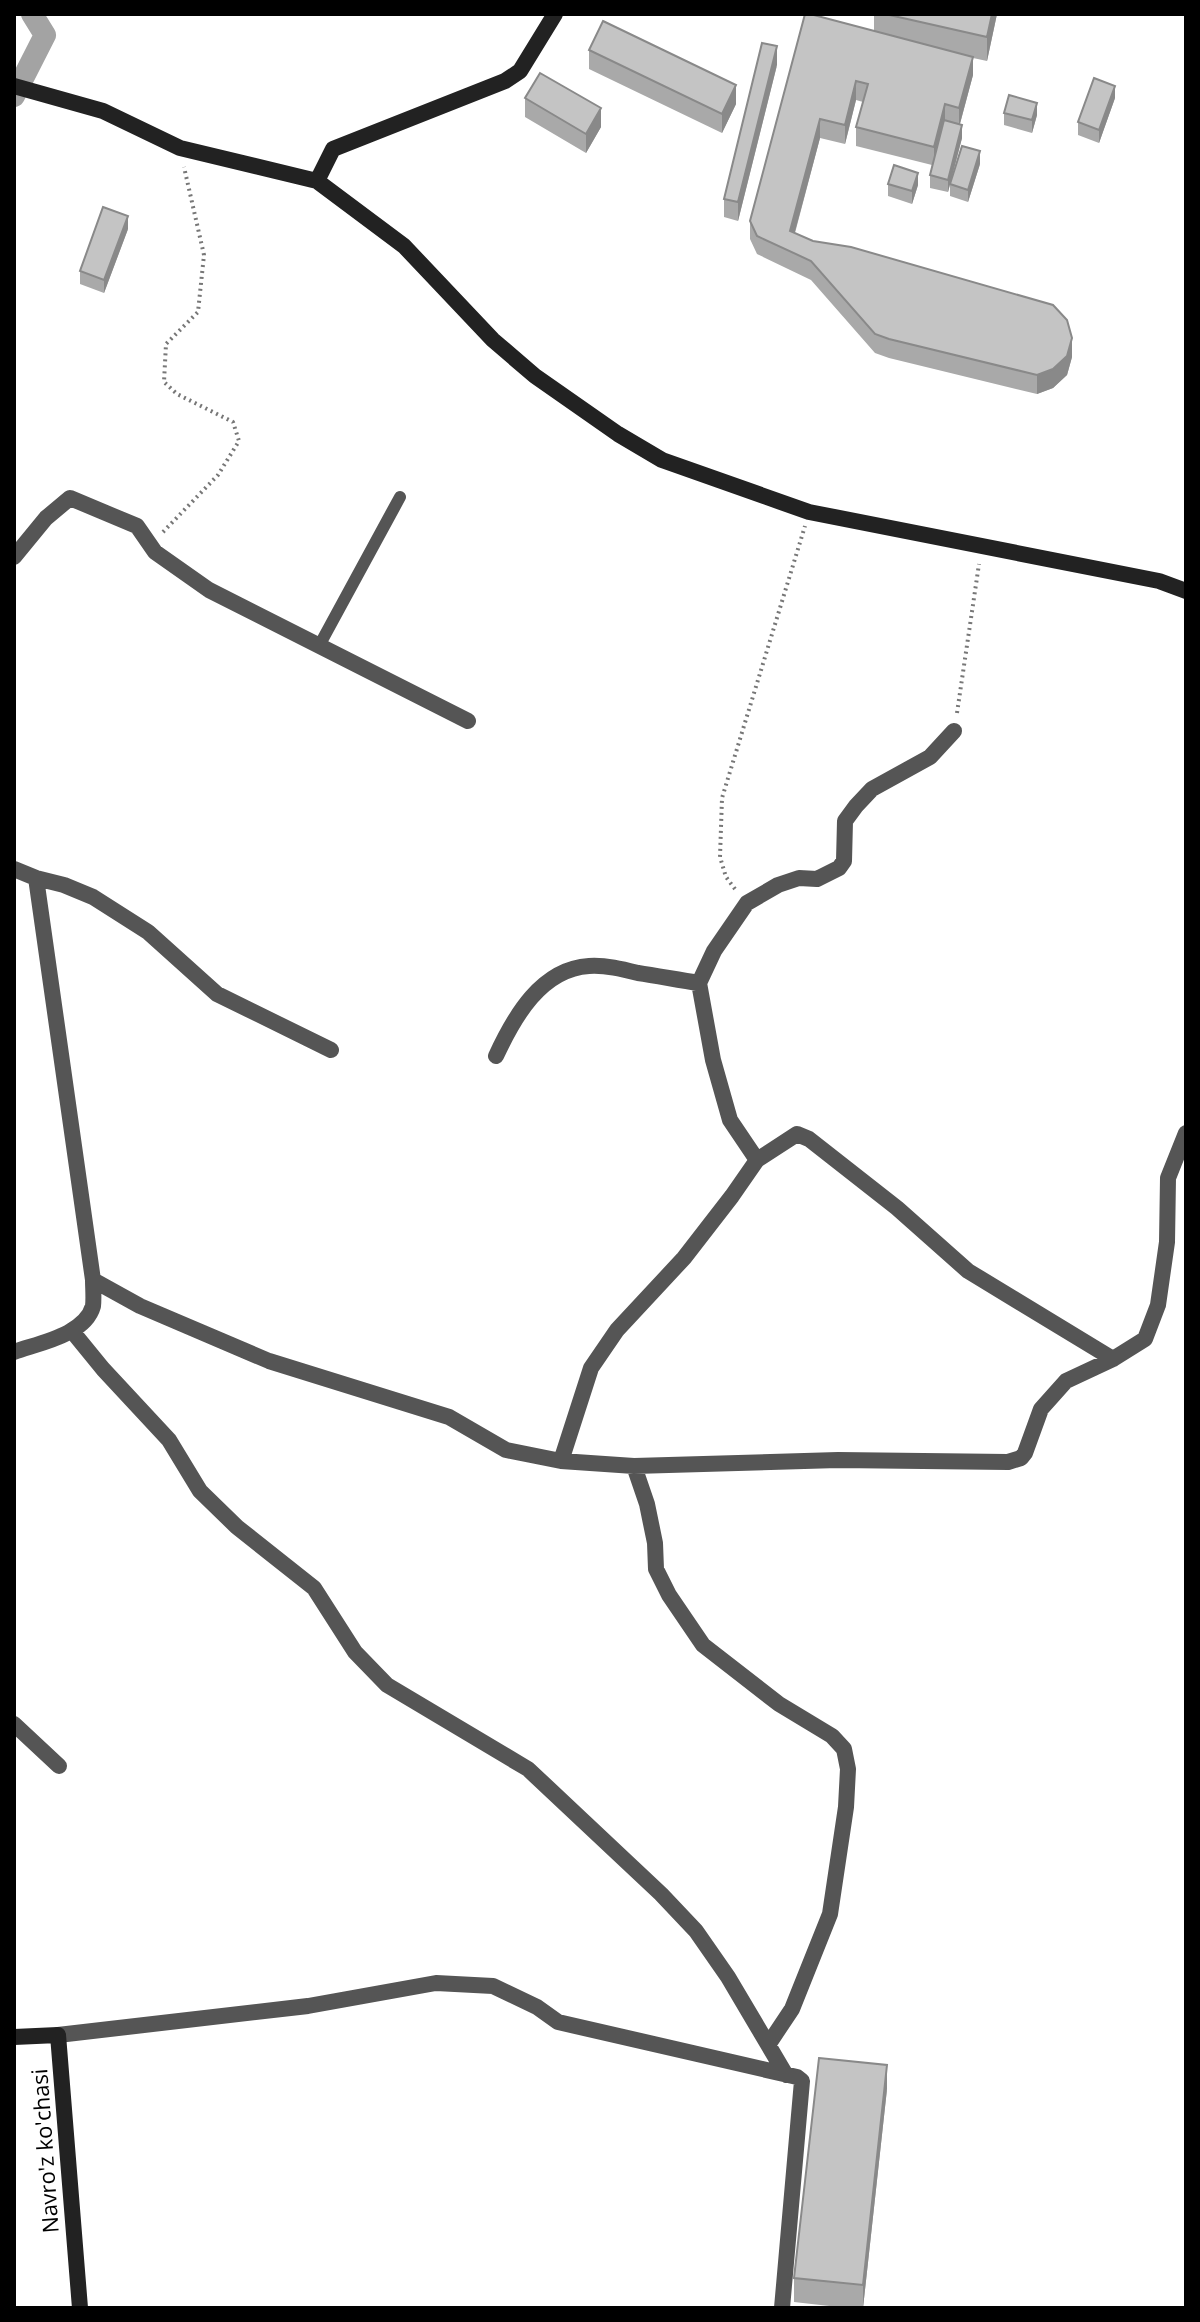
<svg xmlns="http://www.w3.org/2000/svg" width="1200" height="2322" font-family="'Open Sans',sans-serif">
	<rect width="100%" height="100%" fill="#fff"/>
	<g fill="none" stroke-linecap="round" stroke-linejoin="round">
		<!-- canal -->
		<path stroke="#a3a3a3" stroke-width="22" d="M14,96l31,-61 -13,-21"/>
		<!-- path -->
		<path stroke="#777" stroke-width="4" stroke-dasharray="2 4" stroke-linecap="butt" d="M163,532l55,-57 21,-34 -6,-19 -56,-28 -13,-12 2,-38 32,-32 6,-57 -20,-88
			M957,713l22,-149
			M735,889l-9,-12 -6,-20 2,-59 83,-272"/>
		<!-- lane -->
		<path stroke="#555" stroke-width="12" d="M319,646l81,-149"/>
		<!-- street -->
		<path stroke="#555" stroke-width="16" d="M14,557l32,-39 24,-20 67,28 18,26 54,38 259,131
			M14,869l22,9 28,7 29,12 55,35 69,62 114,56
			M496,1056c18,-39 45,-87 93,-90 17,-1 33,3 49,7 20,3 41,7 61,10
			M757,1160l-27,-40 -17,-60 -14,-77 15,-32 33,-48 31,-18 21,-7 18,1 22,-11 5,-7 1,-40 11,-15 16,-17 58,-32 24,-26
			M93,1280l47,26 129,55 180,56 57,33 55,11 73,5 204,-6 170,2 13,-4 4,-5 16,-44 25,-28 47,-22 32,-20 13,-34 9,-63 1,-64 18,-45
			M72,1331l31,38 66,71 31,51 37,36 77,61 41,64 32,33 141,84 133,125 35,37 32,46 58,98
			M14,1352c25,-9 71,-17 79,-46 1,-8 0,-18 0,-26l-57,-402
			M561,1461l30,-93 26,-38 67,-72 48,-62 25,-36 40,-26 12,5 88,69 71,63 145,88
			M634,1466l13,38 8,39 1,26 13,26 34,50 76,59 53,32 12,13 4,20 -2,38 -16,107 -38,95 -24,36
			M14,1724l45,42
			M58,2035l250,-29 128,-23 57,3 44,21 21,15 239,55 5,4 -20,227"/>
		<!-- secondary -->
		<path stroke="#222" stroke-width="16" d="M14,86l89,25 77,37 137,33 87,65 89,94 42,36 83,58 44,26 147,52 350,69 27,10
			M317,181l16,-32 172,-68 15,-10 35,-57
			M14,2037l44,-2 22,273"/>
	</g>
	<!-- wall -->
	<path fill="#a9a9a9" d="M874,14h123l-10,47 -14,-3v17l-13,49 2,14 -14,54 -18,-4v-13l2,-10 -76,-19v-19l7,-25 -7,-2 -11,44 -25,-6 -25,95 277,124 -5,18 -14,13 -16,6 -148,-36 -14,-5 -64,-73 -54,-26 -7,-15v-18l124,-190z
		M589,50l147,54 -14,29 -133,-64z
		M777,65l-39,156 -14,-4v-18z
		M525,98l76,29 -15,26 -61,-36z
		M1115,98l-16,45 -21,-8v-13z
		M1004,113l33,2 -5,18 -28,-8z
		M980,164l-12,38 -18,-6v-12z
		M888,184l30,1 -6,19 -24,-8z
		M128,229l-24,64 -24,-9v-13z
		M887,2089l-24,219h-16l-53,-6v-24z"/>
	<!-- shaded-wall -->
	<path fill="#898989" d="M992,14h5l-10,47v-24z
		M777,46v19l-39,156v-19z
		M973,57v18l-14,52v-19z
		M856,81v19l-11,44v-19z
		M736,85v19l-14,29v-19z
		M1115,86v12l-16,45v-13z
		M1037,103v12l-5,18v-13z
		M945,104v19l-11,43v-19z
		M601,108v19l-15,26v-19z
		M820,119v19l-30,112v-19z
		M962,125v13l-14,54v-12z
		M980,151v13l-12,38v-12z
		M918,173v12l-6,19v-13z
		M128,216v13l-24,64v-13z
		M1072,338v19l-5,18 -14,13 -16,6v-19z
		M887,2065v24l-24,219v-23z"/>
	<!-- building -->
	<path fill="#c4c4c4" stroke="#898989" stroke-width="2" d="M805,14h5l163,43 -14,51 -14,-4 -11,43 -78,-20 12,-43 -12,-3 -11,44 -25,-6 -30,112 23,10 38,6 202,58 14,15 5,18 -5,18 -14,13 -16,6 -148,-36 -14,-5 -64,-73 -54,-25 -7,-15z
		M885,14h107l-5,23z
		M603,21l133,64 -14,29 -133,-64z
		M762,43l15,3 -39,156 -14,-3z
		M540,73l61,35 -15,26 -61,-36z
		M1094,78l21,8 -16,44 -21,-8z
		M1009,95l28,8 -5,17 -28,-7z
		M944,120l18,5 -14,55 -18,-5z
		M962,146l18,5 -12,39 -18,-6z
		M894,165l24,8 -6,18 -24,-7z
		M103,207l25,9 -24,64 -24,-9z
		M819,2058l68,7 -24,220 -69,-7z"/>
	<g text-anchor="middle" stroke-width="7" stroke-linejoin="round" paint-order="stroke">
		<!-- street labels -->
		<g font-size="22" fill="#000" stroke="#fff">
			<text transform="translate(45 2151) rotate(-94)" y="8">Navro'z ko'chasi</text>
		</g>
	</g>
	<!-- border -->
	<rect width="1200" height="2322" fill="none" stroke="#000000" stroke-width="32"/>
</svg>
